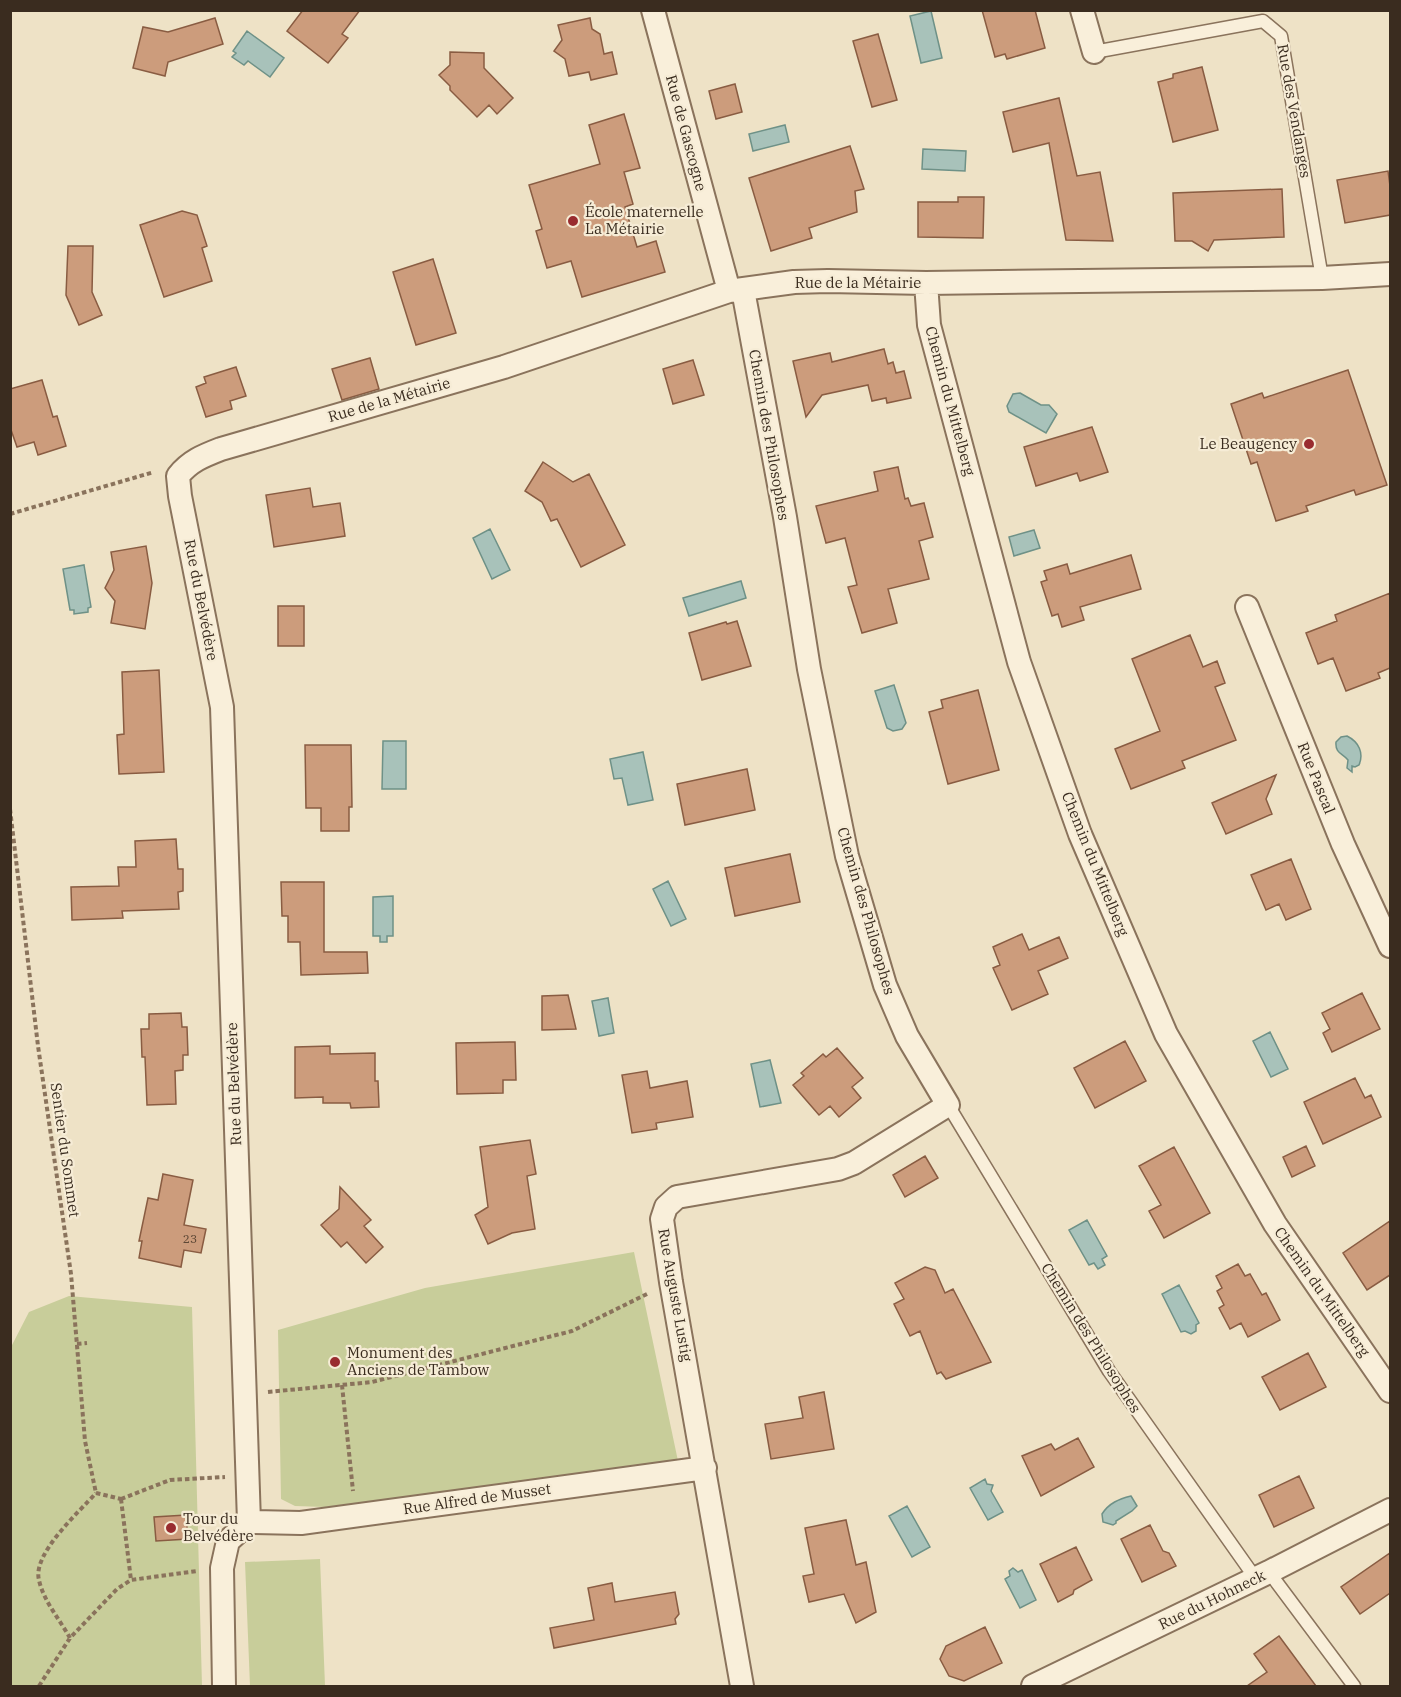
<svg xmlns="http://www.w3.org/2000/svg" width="1401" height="1697" font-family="'IBM Plex Serif',serif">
	<rect width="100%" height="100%" fill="#eee2c6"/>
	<!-- green -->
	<path fill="#c8cd9a" d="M634,1252l44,209 -353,46 -30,-1 -14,-7 -3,-169 147,-42z
		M69,1296l123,11 10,379h-191v-339l18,-35z
		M320,1559l5,127h-75l-5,-124z"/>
	<!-- water -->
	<path fill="#a8c2ba" stroke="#6e9187" stroke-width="1.5" d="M931,11l11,47 -21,5 -11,-47z
		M247,31l37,27 -14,19 -22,-16 -4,4 -12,-8 4,-4 -3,-2z
		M785,125l4,17 -36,9 -4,-17z
		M923,149l43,2 -1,20 -43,-2z
		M1020,393l21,12h8l8,9 -11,19 -37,-21 -2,-6 6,-12z
		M490,529l20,41 -18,9 -19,-41z
		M1034,530l6,18 -26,8 -5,-19z
		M84,565l7,42 -3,1v4l-14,2v-4h-4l-7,-41z
		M741,581l5,17 -57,18 -6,-18z
		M894,685l12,38 -4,6 -9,2 -6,-3 -12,-37z
		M1347,736c12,6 17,17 12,29l-4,2 -3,-1v6l-5,-4 1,-8c-5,-7 -13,-6 -12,-18l5,-5z
		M383,741h23v48h-24z
		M643,752l10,48 -25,5 -6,-27 -8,1 -4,-20z
		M668,881l18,38 -15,7 -18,-37z
		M393,896v40h-6v6h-7v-6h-7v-39z
		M608,998l6,35 -15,3 -7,-35z
		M1270,1032l18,37 -17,8 -18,-36z
		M770,1060l11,43 -21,4 -9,-43z
		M1087,1220l20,36 -5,3 3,6 -7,4 -4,-6 -5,2 -20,-35z
		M1179,1285l20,38 -3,2v6l-5,3 -6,-3 -4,1 -19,-38z
		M985,1479l2,5 6,1 -2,6 12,21 -15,8 -18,-32z
		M1131,1496l6,10 -5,5 -16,10v2l-3,2 -10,-3 -1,-8c7,-11 17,-15 29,-18z
		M907,1506l23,41 -18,10 -23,-41z
		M1013,1568l5,4 4,-2 14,30 -16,8 -15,-29 5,-3 -1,-5z"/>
	<!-- building -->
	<path fill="#cc9c7c" stroke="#895c42" stroke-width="1.5" d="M303,10h57l-18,24 6,4 -20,25 -41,-32z
		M982,10h53l10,38 -38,11 -2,-5 -10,3z
		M215,18l8,26 -55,18 -3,14 -32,-8 10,-41 25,5z
		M590,18l2,11 8,5 4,20 8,-2 5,22 -26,6 -2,-8 -20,4 -4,-17 -11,-8 8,-11 -4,-15z
		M878,34l19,66 -25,7 -19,-66z
		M450,52l34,1v15l29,30 -16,16 -8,-9 -12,12 -27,-27v-4l-11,-11 11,-10z
		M1202,67l16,63 -45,12 -15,-60 15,-4v-4z
		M735,84l7,28 -26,7 -7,-28z
		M1059,98l18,78 23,-4 13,69 -47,-1 -17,-97 -36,9 -10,-40z
		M624,114l16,54 -16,4 9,32 -8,3 12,40 19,-6 9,31 -83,25 -11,-36 -24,7 -11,-37 6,-2 -13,-44 71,-21 -11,-39z
		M850,146l14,43 -9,2 2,21 -48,16 3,10 -41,13 -22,-73z
		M1388,171l2,15v29l-45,8 -8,-43z
		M1282,189l2,48 -70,3 -6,11 -16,-10h-17l-2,-48z
		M958,197h26l-1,41 -65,-1v-35h40z
		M182,211l15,4 10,31 -5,2 10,33 -48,16 -24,-72z
		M68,246h25l-1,46 10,23 -23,10 -13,-30z
		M433,259l23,74 -40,12 -23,-73z
		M884,349l4,15 5,-2 3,11 8,-2 7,27 -24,5 -1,-5 -14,3 -4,-16 -46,10 -16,22 -13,-56 37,-8 2,9z
		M370,358l9,31 -37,11 -10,-31z
		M693,360l11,35 -31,9 -10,-35z
		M236,367l10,29 -16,5 2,8 -26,8 -10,-30 10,-4 -2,-6z
		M1348,370l39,115 -31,10 -2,-5 -48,16 2,5 -32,10 -19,-59 -6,2 -20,-60 31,-11 2,5z
		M42,380l11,37 4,-1 9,30 -28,9 -4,-13 -17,5 -7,-20v-38z
		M1092,427l16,45 -28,9 -3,-8 -41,13 -12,-39z
		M543,462l30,20 16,-8 36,71 -44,22 -24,-48 -6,2 -9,-19 -17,-11z
		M898,467l7,32 3,-1 3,8 13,-3 9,34 -14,4 10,38 -41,10 9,34 -35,10 -14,-46 9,-2 -12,-47 -19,5 -10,-37 62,-15 -4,-19z
		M310,488l3,19 27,-4 5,33 -71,11 -8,-52z
		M146,546l6,37 -7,46 -34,-6 4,-22 -10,-13 9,-18 -3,-18z
		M1131,555l10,34 -61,18 4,13 -22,7 -4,-13 -6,2 -11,-34 6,-2 -3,-9 23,-7 3,10z
		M1390,593v75l-12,5 2,5 -34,13 -13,-33 -15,6 -12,-31 31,-12 -2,-6z
		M278,606h26v40h-26z
		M737,621l14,45 -49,14 -13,-47 37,-11 1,2z
		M1190,635l13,32 14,-6 8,22 -10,4 21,53 -54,21 3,7 -54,21 -16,-40 45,-18 -28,-72z
		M159,670l5,102 -45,2 -2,-39 7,-1 -2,-62z
		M978,690l21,80 -51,14 -19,-72 14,-4 -2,-8z
		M305,745h46l1,62h-3v24h-28v-23h-15z
		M747,769l8,41 -70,15 -8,-41z
		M1276,775l-10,24 6,15 -46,20 -14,-31z
		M176,839l2,30h5v22l-5,1 1,17 -57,2 1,7 -51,2 -1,-33 48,-1 -1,-19h18l-1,-26z
		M790,854l10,48 -65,14 -10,-48z
		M1291,859l20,50 -25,11 -7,-16 -13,6 -15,-35z
		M281,882h43v70h43l1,21 -67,2 -1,-33h-12v-26h-6z
		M1022,934l7,16 30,-13 9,21 -30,13 10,23 -36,16 -19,-42 7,-3 -7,-18z
		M1362,993l18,36 -48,23 -9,-19 7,-4 -8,-16z
		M568,995l8,34 -34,1v-34z
		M181,1013l1,14h5l1,28h-5v15l-8,1 1,33 -29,1 -2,-48h-3l-1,-28h8v-15z
		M1125,1041l21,40 -51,27 -21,-40z
		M515,1042l1,38h-13v13l-46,1 -1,-51z
		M330,1046v8l45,-1v28h3l1,26 -28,1 -1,-5h-27v-6l-28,1v-51z
		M837,1048l26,30 -11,9 9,11 -22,19 -9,-11 -11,9 -26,-30 11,-9 -3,-3 22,-19 3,3z
		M647,1071l3,17 37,-7 6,36 -37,6 1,6 -25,4 -10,-58z
		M1355,1078l10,20 6,-3 10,22 -58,27 -19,-42z
		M530,1140l6,34 -9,2 8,53 -23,4 -24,11 -13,-29 13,-8 -8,-60z
		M1306,1146l9,20 -23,11 -9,-20z
		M1174,1147l36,66 -46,25 -15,-27 12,-6 -22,-39z
		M925,1156l13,22 -33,19 -12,-22z
		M163,1174l30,6 -9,45 22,4 -5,24 -17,-3 -3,17 -42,-9 3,-17h-3l9,-43 10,2z
		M340,1187l31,33 -7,6 19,21 -17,16 -19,-21 -6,5 -20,-22 18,-16z
		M1390,1221v54l-23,15 -24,-37z
		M1238,1264l7,12 5,-2 12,21 4,-2 14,27 -32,17 -7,-14 -11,6 -11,-21 5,-3 -7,-14 5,-3 -6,-12z
		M925,1267l10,3 10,23 8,-4 38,73 -45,17 -5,-7 -4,2 -17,-43 -10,5 -16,-32 10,-5 -9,-16z
		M1308,1353l18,34 -46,23 -18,-33z
		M824,1392l10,57 -63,10 -6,-35 38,-6 -4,-21z
		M1078,1438l16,29 -53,29 -19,-40 29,-12 4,6z
		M1299,1476l15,32 -40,19 -15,-32z
		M186,1515l2,24 -32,2 -2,-24z
		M846,1520l10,45 10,-3 10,50 -20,11 -12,-29 -35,8 -6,-26 11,-2 -9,-46z
		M1150,1525l13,26 6,2 7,13 -34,16 -21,-43z
		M1076,1547l16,33 -18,10 -1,4 -15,8 -18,-38z
		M1390,1553v40l-30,21 -19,-27z
		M612,1583l3,19 60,-10 4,22 -4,5 1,5 -122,24 -4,-20 44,-8 -6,-32z
		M985,1627l17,36 -38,18 -15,-5 -9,-17 6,-13z
		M1279,1636l37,50h-69l20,-14 -13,-18z"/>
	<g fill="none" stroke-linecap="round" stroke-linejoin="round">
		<!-- service casing -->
		<g stroke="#8a735c" stroke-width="15">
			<path id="service" d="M1094,52l169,-31 18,15 41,242
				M948,1105l161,266 147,208
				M1269,1572l85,114"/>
		</g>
		<!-- minor casing -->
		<g stroke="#8a735c" stroke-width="26">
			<path id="minor" d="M653,10l76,281
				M1082,10l12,42
				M926,283l3,42 90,337 61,172 86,200 109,190 115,167
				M1247,607l96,237 47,102
				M249,1522l-27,-815 -42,-211 -2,-20c12,-15 25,-20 43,-27l283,-82 225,-76 65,-9 34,-1 98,2 396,-5 68,-4
				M249,1522l52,1 404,-55
				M224,1686l-2,-118 6,-27 21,-19
				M742,1686l-71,-404 -9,-63 4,-12 11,-10 161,-28 16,-6 94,-58 -41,-69 -22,-51 -38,-129 -38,-187 -24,-152 -42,-227
				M1033,1686l236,-114 121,-62"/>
		</g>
		<!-- path -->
		<path stroke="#8a735c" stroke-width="4" stroke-dasharray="4.5 3" stroke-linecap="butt" d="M10,514l144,-42
			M10,809l28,237 33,228 14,167 11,52
			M77,1344l10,-1
			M342,1385l11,106
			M268,1392l104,-10 200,-51 75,-37
			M96,1493l25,6
			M121,1499l49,-19 55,-3
			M121,1499l10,81
			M70,1638c-10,-18 -27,-38 -31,-58 -7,-26 40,-68 57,-87
			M39,1686l31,-48 47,-49 14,-9 66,-9"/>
		<!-- service -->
		<use href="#service" stroke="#f9efda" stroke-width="12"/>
		<!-- minor -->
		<use href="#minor" stroke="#f9efda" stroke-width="22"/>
	</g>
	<!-- markers -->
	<g fill="#992c2f" stroke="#f6ecd6" stroke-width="2">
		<circle cx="573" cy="221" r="6"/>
		<circle cx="1309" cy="444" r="6"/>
		<circle cx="335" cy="1362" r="6"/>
		<circle cx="171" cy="1528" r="6"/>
	</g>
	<g text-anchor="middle" stroke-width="4.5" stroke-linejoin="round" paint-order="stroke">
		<!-- number labels -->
		<g font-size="12" fill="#5e4836">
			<text x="190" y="1243">23</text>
		</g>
		<!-- street labels -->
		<g font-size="15" fill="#3a2c1f" stroke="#f6ecd6">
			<text transform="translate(1294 111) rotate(80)" y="5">Rue des Vendanges</text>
			<text transform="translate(686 133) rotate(75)" y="5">Rue de Gascogne</text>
			<text x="858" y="288">Rue de la Métairie</text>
			<text transform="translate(389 400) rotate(-16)" y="5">Rue de la Métairie</text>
			<text transform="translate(950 401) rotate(75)" y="5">Chemin du Mittelberg</text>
			<text transform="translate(769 435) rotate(80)" y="5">Chemin des Philosophes</text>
			<text transform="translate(201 600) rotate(79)" y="5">Rue du Belvédère</text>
			<text transform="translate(1316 778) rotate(68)" y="5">Rue Pascal</text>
			<text transform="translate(1095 864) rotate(68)" y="5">Chemin du Mittelberg</text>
			<text transform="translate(866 911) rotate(74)" y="5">Chemin des Philosophes</text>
			<text transform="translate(234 1084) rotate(-92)" y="5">Rue du Belvédère</text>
			<text transform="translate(65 1150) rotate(82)" y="5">Sentier du Sommet</text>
			<text transform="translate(1322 1292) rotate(55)" y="5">Chemin du Mittelberg</text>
			<text transform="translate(675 1295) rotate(80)" y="5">Rue Auguste Lustig</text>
			<text transform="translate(1091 1338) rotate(58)" y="5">Chemin des Philosophes</text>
			<text transform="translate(477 1499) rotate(-8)" y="5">Rue Alfred de Musset</text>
			<text transform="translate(1212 1600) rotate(-26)" y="5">Rue du Hohneck</text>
		</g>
		<!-- poi labels -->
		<g font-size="15" fill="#3a2c1f" stroke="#f6ecd6" text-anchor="start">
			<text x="585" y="217">École maternelle<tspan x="585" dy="17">La Métairie</tspan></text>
			<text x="1297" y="449" text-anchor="end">Le Beaugency</text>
			<text x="347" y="1358">Monument des<tspan x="347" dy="17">Anciens de Tambow</tspan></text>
			<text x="183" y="1524">Tour du<tspan x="183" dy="17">Belvédère</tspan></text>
		</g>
	</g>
	<!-- border -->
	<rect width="1401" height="1697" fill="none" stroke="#3a2c1f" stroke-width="24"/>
</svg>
